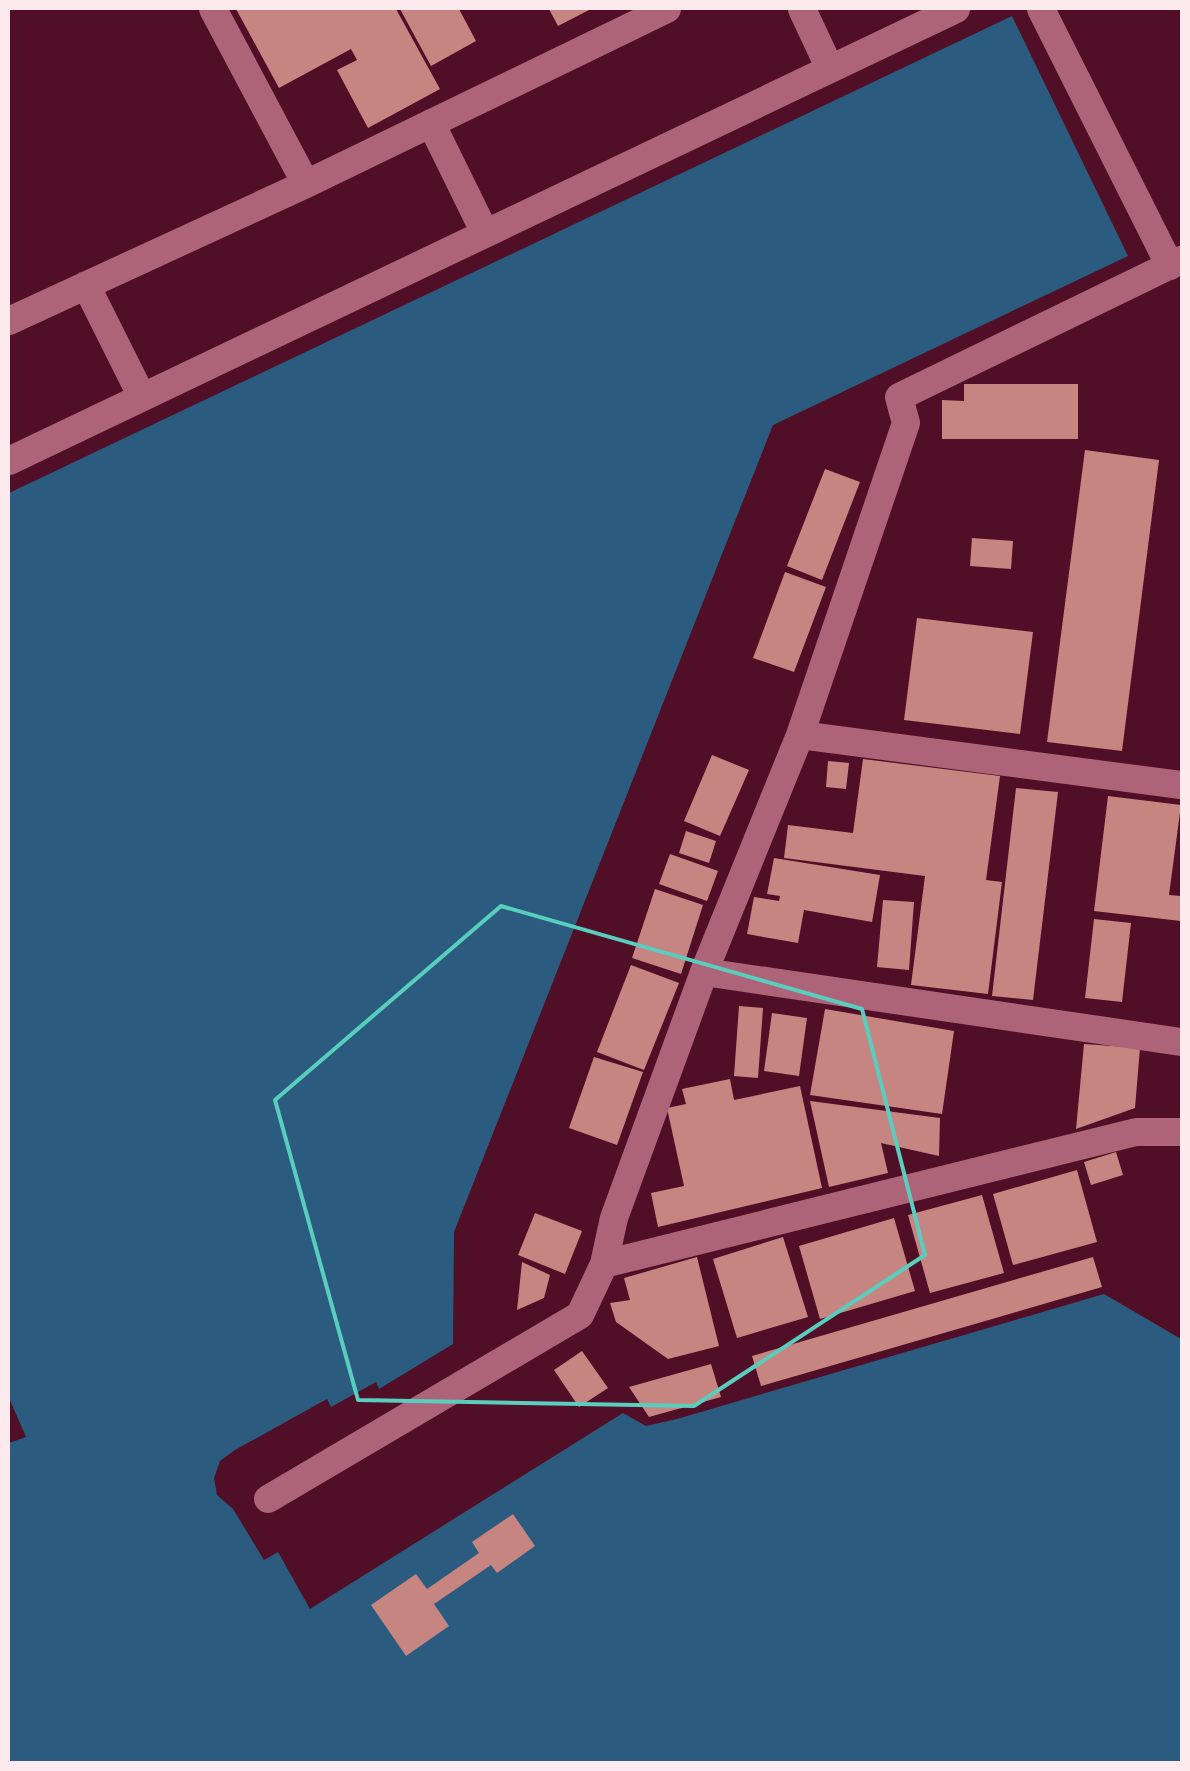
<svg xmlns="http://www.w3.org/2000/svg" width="1190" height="1771" font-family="Rubik,sans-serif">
	<rect width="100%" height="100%" fill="#500f27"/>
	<!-- water -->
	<path fill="#2b5c80" d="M1012,16l116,240 -355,169 -319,807 -1,112 -74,45 -3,-7 -45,25 -4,-8 -92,51 -15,11 -6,17 3,17 16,14 31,51 14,-8 32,57 313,-196 23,13 31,-7 427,-125 77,45v423h-1172v-1269z"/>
	<!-- pier -->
	<path fill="#500f27" d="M9,1398l17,39 -17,6z"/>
	<!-- building -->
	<path fill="#c68581" d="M236,9h160l44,80 -72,39 -31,-58 20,-10 -6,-11 -72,39z
		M400,9h59l17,32 -45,25z
		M549,9h42l-33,17z
		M964,384h114v55h-136v-39l22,1z
		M1085,450l74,10 -37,291 -75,-9z
		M825,469l35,13 -38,98 -35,-14z
		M972,538l41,3 -2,28 -41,-3z
		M785,572l41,15 -32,85 -41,-14z
		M917,618l116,14 -13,102 -116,-14z
		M712,755l37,15 -29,66 -36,-15z
		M863,759l137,17 -14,104 16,2 -14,112 -77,-9 14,-109 -141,-18 4,-33 65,8z
		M828,761l21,2 -3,26 -20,-2z
		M1016,788l42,4 -25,208 -41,-4z
		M1108,796l73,9 -12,90 12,1v25l-87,-10z
		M686,831l30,10 -7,22 -30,-10z
		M670,854l48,17 -11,30 -48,-17z
		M774,858l106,17 -8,47 -68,-12 -6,33 -51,-9 7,-37 25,4 1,-5 -13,-2z
		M655,889l48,16 -22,69 -49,-16z
		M883,900l31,2 -5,68 -32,-3z
		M1094,919l37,4 -9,79 -37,-4z
		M631,965l48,18 -35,87 -47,-18z
		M739,1006l24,2 -5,70 -24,-2z
		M825,1009l129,22 -12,83 -132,-19z
		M772,1013l35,5 -8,58 -35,-5z
		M1084,1044l56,4 -5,60 -59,21z
		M594,1057l49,15 -26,73 -48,-17z
		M730,1079l4,21 66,-14 22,102 -164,39 -7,-34 33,-7 -17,-78 19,-4 -4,-15z
		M810,1101l130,17 -1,38 -58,-13 7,30 -59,14z
		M1116,1152l7,23 -32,10 -7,-23z
		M1077,1170l20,72 -84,23 -20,-71z
		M982,1195l22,78 -74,20 -22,-78z
		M535,1213l47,18 -17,43 -47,-19z
		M894,1218l21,73 -95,28 -21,-73z
		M783,1237l25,80 -71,21 -24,-79z
		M697,1257l22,89 -51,13 -52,-37 -6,-19 20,-3 -6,-22z
		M1093,1257l9,30 -341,99 -9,-30z
		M522,1262l28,13 -6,23 -27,12z
		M582,1351l26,37 -29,19 -25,-37z
		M711,1364l10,33 -72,20 -20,-30z
		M513,1514l22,32 -38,27 -6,-8 -57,39 15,22 -43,30 -35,-51 45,-31 11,15 52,-36 -7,-11z"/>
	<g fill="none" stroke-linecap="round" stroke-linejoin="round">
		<!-- minor -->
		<path stroke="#ae6478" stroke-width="28" d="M213,9l93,175
			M802,9l28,60
			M1041,9l129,257
			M431,123l54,110
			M86,285l56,112
			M9,321l297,-137 361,-175
			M9,461l947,-452
			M800,735l381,50
			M704,972l477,70
			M604,1264l532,-132h45
			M268,1499l312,-184 24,-51 10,-46 90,-246 96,-237 106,-312 -7,-26 282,-137"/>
	</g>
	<!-- marked area -->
	<path fill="none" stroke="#59cebe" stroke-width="4" stroke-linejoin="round" d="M501,906l361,103 63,246 -231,151 -336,-6 -83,-300z"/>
	<!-- border -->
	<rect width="1190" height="1771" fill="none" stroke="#fceaee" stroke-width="20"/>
</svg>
